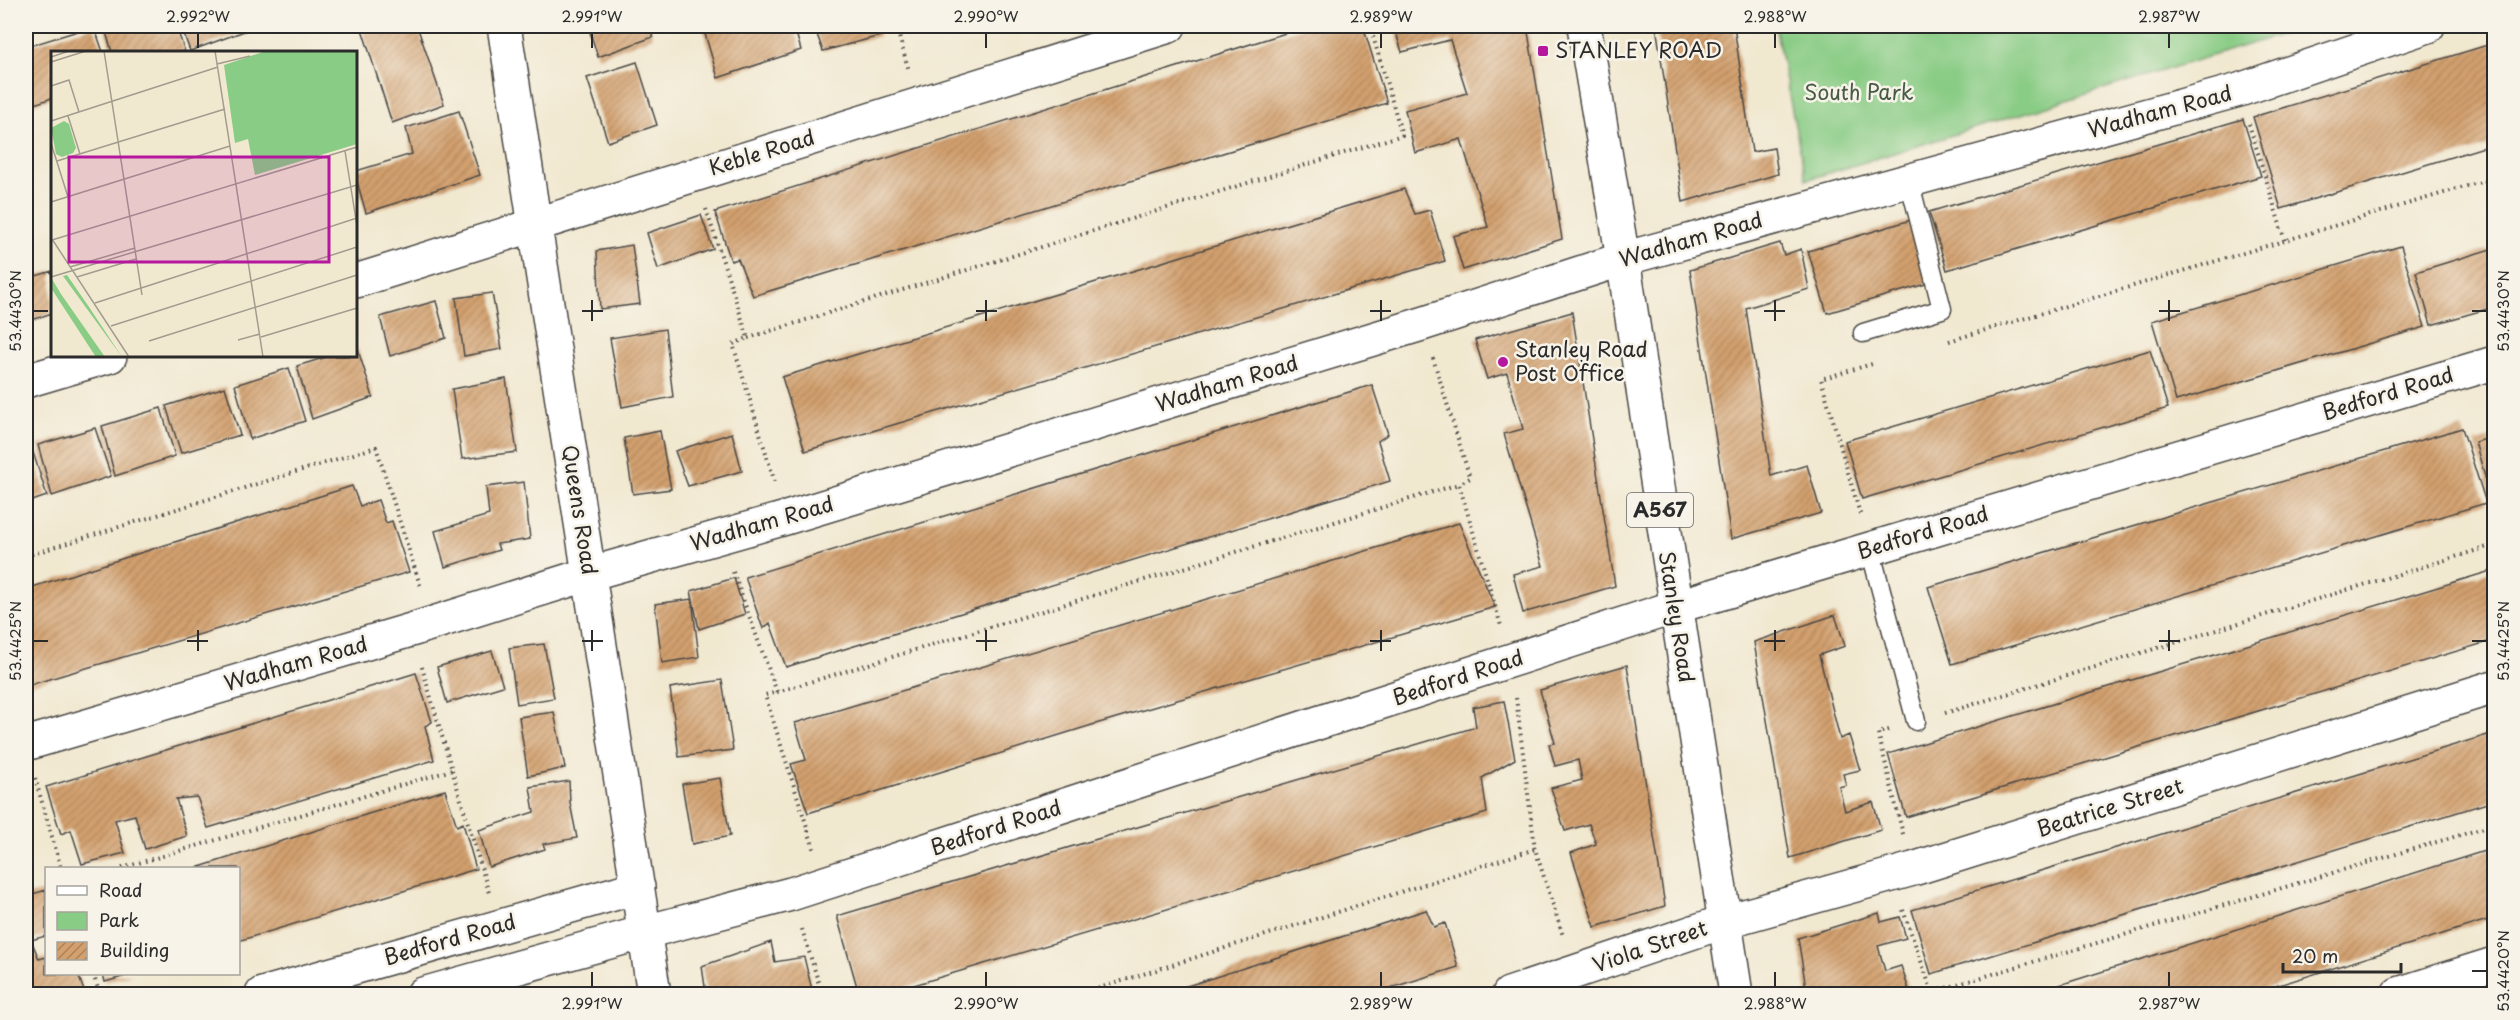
<svg xmlns="http://www.w3.org/2000/svg" width="2520" height="1020" font-family="'Playpen Sans',sans-serif">
	<defs>
		<pattern id="building-hatch" width="6" height="6" patternUnits="userSpaceOnUse" patternTransform="scale(1.5)"><rect width="6" height="6" fill="#d3a06e"/><path d="M-1 1l2-2M0 6l6-6M5 7l2-2" fill="none" stroke="#ab835b"/></pattern>
	</defs>
	<rect width="100%" height="100%" fill="#f7f3e8"/>
	<filter id="ink" filterUnits="userSpaceOnUse"><feTurbulence type="fractalNoise" baseFrequency=".0167" numOctaves="2"/><feDisplacementMap in="SourceGraphic" scale="12" xChannelSelector="R" yChannelSelector="G"/><feConvolveMatrix kernelMatrix="1 2 1 2 8 2 1 2 1" color-interpolation-filters="sRGB"/></filter>
	<filter id="wash" filterUnits="userSpaceOnUse"><feTurbulence type="fractalNoise" baseFrequency=".008" numOctaves="4" result="noise"/><feDisplacementMap in="SourceGraphic" scale="24" xChannelSelector="R" yChannelSelector="G"/><feGaussianBlur stdDeviation="1.35" result="paint"/><feColorMatrix in="noise" values="0 0 0 0 0 0 0 0 0 0 0 0 0 0 0 0 0 1.4 0 .05"/><feComposite in="paint" operator="in"/></filter>
	<g filter="url(#wash)">
		<rect width="100%" height="100%" fill="#f1e8d0"/>
		<!-- green -->
		<path fill="#89cc85" stroke="#5a7c58" stroke-width="1.5" d="M1775,26h534l-503,154z"/>
		<g id="blocks">
			<!-- building -->
			<path fill="url(#building-hatch)" d="M94,26l9,26h-51v46l-26,9v-60z
				M104,26h72l9,26h-73z
				M181,26h77l-68,25z
				M361,26h56l27,78 -52,19z
				M588,26h61l4,11 -55,20z
				M707,26h87l7,24 -83,28 -15,-51z
				M814,26h62l4,10 -57,15z
				M1308,26h55l24,77 -634,193 -15,-37 -7,2 -16,-49z
				M1394,26h133l35,213 -99,31 -10,-34 35,-9 -27,-88 -46,14 -10,-43 62,-17 -17,-53 -48,12z
				M1656,26h78l18,126 22,-4 4,26 -95,28z
				M2494,43v101l-213,65 -28,-92z
				M637,62l20,63 -49,17 -21,-64z
				M459,111l21,64 -114,38 -10,-35v-7l56,-17 -6,-26z
				M2243,119l18,57 -314,94 -18,-58z
				M1404,189l11,25 15,-4 15,51 -640,190 -23,-74z
				M26,199l9,27 -9,3z
				M701,215l12,34 -55,20 -11,-36z
				M1911,220l18,63 -102,30 -19,-62z
				M1780,243l4,12 17,-6 8,40 -63,19 25,168 36,-11 14,48 -90,26 -41,-269z
				M632,245l8,59 -40,5 -3,-58z
				M2401,246l24,81 -249,74 -24,-80z
				M2494,248v59l-63,18 -15,-53z
				M52,271v42l-26,9v-43z
				M492,293l10,56 -38,7 -8,-58z
				M436,301l10,37 -56,18 -10,-39z
				M1572,312l43,274 -92,27 -10,-39 30,-8 -39,-132 19,-5 -16,-56 -20,6 -12,-39z
				M665,329l8,68 -51,10 -12,-69z
				M357,347l16,50 -61,22 -15,-53 33,-10h26z
				M2150,350l18,58 -306,91 -17,-58z
				M289,368l16,53 -55,18 -15,-54z
				M506,379l11,73 -55,7 -10,-70z
				M1372,385l16,49 -10,7 12,40 -604,186 -16,-44 -7,6 -18,-52z
				M225,387l15,48 -59,18 -15,-47z
				M161,408l14,48 -60,20 -13,-50z
				M95,428l16,48 -59,20 -14,-51z
				M2462,428l24,75 -534,161 -24,-77z
				M660,431l11,58 -38,5 -9,-56z
				M732,433l10,38 -54,15 -13,-35z
				M2494,437v63l-2,1 -17,-59z
				M32,449l15,47 -21,7v-52z
				M524,482l6,57 -33,5 2,6 -54,17 -10,-36 54,-16 -3,-28z
				M352,486l8,20 18,-6 8,23 6,-2 17,51 -383,114v-97z
				M1459,523l36,84 -403,118 -284,88 -17,-49 15,-4 -11,-37z
				M2494,570v70l-588,177 -18,-63z
				M734,578l11,36 -46,15 -8,-38z
				M692,599l7,58 -37,6 -7,-59z
				M1835,615l10,31 -26,9 21,84 9,-4 11,35 -17,4 3,11 -7,2 6,24 28,-9 8,28 -91,28 -36,-216z
				M544,644l10,54 -37,6 -8,-56z
				M492,651l11,35 -56,17 -10,-36z
				M1627,665l38,241 -70,21 -24,-74 25,-9 -7,-20 -24,7 -14,-43 31,-8 -4,-20 -23,6 -6,-22 6,-1 -15,-53z
				M416,673l16,49 -7,4 9,34 -226,68 -11,-31 -21,2 11,37 -42,13 -10,-34 -20,5 10,33 -43,11 -11,-34 -10,4 -15,-47z
				M722,680l11,70 -54,7 -9,-69z
				M1504,701l11,58 -33,19 5,35 -603,181h-25l-22,-78 639,-189 -3,-20z
				M554,712l11,56 -37,8 -9,-59z
				M2494,733v68l-563,173 -19,-64z
				M720,778l10,58 -38,8 -10,-60z
				M569,781l1,22 7,35 -34,6 2,5 -56,18 -10,-37 55,-18 -4,-25z
				M445,790l12,36 6,-3 13,46 -238,72v-73h-42z
				M2494,848v70l-244,76h-219z
				M46,890v46l-15,4 8,19 7,-2v17h32l7,20h-59v-98z
				M1426,910l8,17 11,-4 13,44 -87,27h-209z
				M1879,913l2,9 19,-5 6,21 -28,8 7,25 16,-5 9,27 -103,1 -9,-56z
				M771,942l4,20 29,-5 9,37h-107l-4,-28z
				M103,974h29l-27,8z"/>
		</g>
	</g>
	<g filter="url(#ink)">
		<use href="#blocks" fill-opacity="0" stroke="#494744" stroke-width="1.5"/>
		<g fill="none" stroke-linecap="round" stroke-linejoin="round">
			<!-- service casing -->
			<g stroke="#494744" stroke-width="21">
				<path id="service" d="M1863,333l79,-24 -33,-129
					M1870,549l46,172"/>
			</g>
			<!-- minor casing -->
			<g stroke="#494744" stroke-width="36">
				<path id="minor" d="M504,26l150,968
					M356,281l813,-255
					M26,381l84,-25
					M26,744l385,-114 178,-56 197,-56 636,-194 201,-65 616,-169 189,-64
					M262,994l376,-107
					M423,994l222,-62 146,-38 884,-287 819,-244
					M1509,994l214,-72 190,-53 581,-182
					M2398,994l96,-30"/>
			</g>
			<!-- primary casing -->
			<g stroke="#494744" stroke-width="36">
				<path id="primary" d="M1584,26l39,233 113,735"/>
			</g>
			<!-- path -->
			<path stroke="#494744" stroke-width="4" stroke-dasharray="1.5 4.5" stroke-linecap="butt" d="M896,26l13,45
				M2249,124l36,117
				M706,209l42,129 -15,6 42,139
				M748,338l654,-203 -32,-109
				M1949,341l545,-163
				M1433,358l37,120 -11,6
				M1860,514l-39,-135 51,-15
				M26,556l350,-109 45,141
				M733,572l44,120 -12,3 49,154
				M777,692l682,-208 42,142
				M1516,698l19,151
				M1945,713l549,-168
				M1889,730l-11,3 25,101
				M452,770l37,123
				M35,778l26,90
				M122,868l330,-98 -31,-106
				M1903,910l29,82 562,-167
				M802,929l20,65
				M93,974l7,20
				M1081,994l454,-145 28,87
				M1924,994l8,-2"/>
			<!-- service -->
			<use href="#service" stroke="#fff" stroke-width="18"/>
			<!-- minor -->
			<use href="#minor" stroke="#fff" stroke-width="33"/>
			<!-- primary -->
			<use href="#primary" stroke="#fff" stroke-width="33"/>
		</g>
	</g>
	<!-- ticks -->
	<path fill="none" stroke="#2b2b2b" stroke-width="2" d="M198,33v15M592,33v15M986,33v15M1381,33v15M1775,33v15M2169,33v15M592,300v21M986,300v21M1381,300v21M1775,300v21M2169,300v21M33,311h15M582,311h21M976,311h21M1370,311h21M1764,311h21M2159,311h21M2472,311h15M198,630v21M592,630v21M986,630v21M1381,630v21M1775,630v21M2169,630v21M33,641h15M187,641h21M582,641h21M976,641h21M1370,641h21M1764,641h21M2159,641h21M2472,641h15M2472,971h15M592,972v15M986,972v15M1381,972v15M1775,972v15M2169,972v15"/>
	<!-- markers -->
	<g fill="#b5179e" stroke="#f7f3e8" stroke-width="2">
		<rect x="1537" y="45" width="12" height="12" rx="3"/>
		<circle cx="1503" cy="362" r="6"/>
	</g>
	<g text-anchor="middle" stroke-width="5" stroke-linejoin="round" paint-order="stroke">
		<!-- shield labels -->
		<rect fill="#f7f3e8" stroke="#686764" stroke-width="1.5" x="1627" y="493" width="66" height="34" rx="4.5"/>
		<g font-size="20" font-weight="bold" fill="#2b2b2b">
			<text x="1660" y="517">A567</text>
		</g>
		<!-- poi labels -->
		<g font-size="21" fill="#2b2b2b" stroke="#f7f3e8" text-anchor="start">
			<text x="1555" y="58">STANLEY ROAD</text>
			<text x="1515" y="357">Stanley Road<tspan x="1515" dy="24">Post Office</tspan></text>
		</g>
		<!-- park labels -->
		<g font-size="21" fill="#475b46" stroke="#f7f3e8">
			<text x="1859" y="100">South Park</text>
		</g>
		<!-- street labels -->
		<g font-size="21" fill="#2b2b2b" stroke="#f7f3e8">
			<text transform="translate(2160 112) rotate(-15)" y="7">Wadham Road</text>
			<text transform="translate(762 153) rotate(-17)" y="7">Keble Road</text>
			<text transform="translate(1691 240) rotate(-16)" y="7">Wadham Road</text>
			<text transform="translate(1227 384) rotate(-17)" y="7">Wadham Road</text>
			<text transform="translate(2388 394) rotate(-17)" y="7">Bedford Road</text>
			<text transform="translate(579 510) rotate(81)" y="7">Queens Road</text>
			<text transform="translate(762 524) rotate(-16)" y="7">Wadham Road</text>
			<text transform="translate(1923 533) rotate(-17)" y="7">Bedford Road</text>
			<text transform="translate(1676 617) rotate(81)" y="7">Stanley Road</text>
			<text transform="translate(296 664) rotate(-16)" y="7">Wadham Road</text>
			<text transform="translate(1458 678) rotate(-18)" y="7">Bedford Road</text>
			<text transform="translate(2110 808) rotate(-17)" y="7">Beatrice Street</text>
			<text transform="translate(996 828) rotate(-18)" y="7">Bedford Road</text>
			<text transform="translate(450 940) rotate(-16)" y="7">Bedford Road</text>
			<text transform="translate(1650 947) rotate(-19)" y="7">Viola Street</text>
		</g>
	</g>
	<!-- overview -->
	<g transform="translate(51 51)">
		<rect width="306" height="306" fill="#f1e8d0"/>
		<path d="M215,0h91v93l-102,31 -7,-36 -13,4 -11,-78zM13,70l5,3 7,24 -3,5 -11,4 -6,-3 -5,-26zM16,224l22,32 33,50 -59,-81zM1,228l9,15 44,63h-9l-4,-6 -41,-63z" fill="#89cc85"/>
		<path fill="none" stroke="#a29c8e" stroke-width="1.5" d="M53,0l38,244M164,0l48,306M0,6l18,-6M0,11l35,-11M166,13l33,-8M0,35l18,-6 10,32M17,65l12,38M0,70l167,-54M0,92l17,54M294,100l12,75M6,110l168,-52M0,151l179,-56M1,188l77,118M1,189l305,-93M19,216l65,-19M0,226l306,-92M26,226l59,-18M44,252l262,-85M60,275l246,-79M210,286l96,-29M187,289l22,-6M98,290l208,-66"/>
		<path fill="#b5179e" fill-opacity="0.15" stroke="#b5179e" stroke-width="3" d="M18,106h260v105h-260z"/>
		<rect width="306" height="306" fill="none" stroke="#2b2b2b" stroke-width="3"/>
	</g>
	<!-- margin -->
	<rect width="2520" height="1020" fill="none" stroke="#f7f3e8" stroke-width="66"/>
	<!-- legend -->
	<rect x="45" y="867" width="195" height="108" fill="#f7f3e8" stroke="#a5a39c" stroke-width="1.5"/>
	<rect x="57" y="886" width="30" height="9" fill="#ffffff" stroke="#a5a39c" stroke-width="1.5"/>
	<text x="99" y="897" font-size="18" fill="#2b2b2b">Road</text>
	<rect x="57" y="912" width="30" height="18" fill="#89cc85" stroke="#a5a39c" stroke-width="1.5"/>
	<text x="99" y="927" font-size="18" fill="#2b2b2b">Park</text>
	<rect x="57" y="942" width="30" height="18" fill="url(#building-hatch)" stroke="#a5a39c" stroke-width="1.5"/>
	<text x="99" y="957" font-size="18" fill="#2b2b2b">Building</text>
	<!-- scale -->
	<path d="M2283 963v9h118v-9" fill="none" stroke="#2b2b2b" stroke-width="3"/>
	<text x="2292" y="963" font-size="18" fill="#2b2b2b" stroke="#f7f3e8" stroke-width="4.5" paint-order="stroke">20 m</text>
	<rect x="33" y="33" width="2454" height="954" fill="none" stroke="#2b2b2b" stroke-width="2"/>
	<g font-size="15" text-anchor="middle" fill="#2b2b2b">
		<text x="198" y="22">2.992°W</text>
		<text x="592" y="22">2.991°W</text>
		<text x="986" y="22">2.990°W</text>
		<text x="1381" y="22">2.989°W</text>
		<text x="1775" y="22">2.988°W</text>
		<text x="2169" y="22">2.987°W</text>
		<text transform="translate(16 311) rotate(-90)" y="5">53.4430°N</text>
		<text transform="translate(2504 311) rotate(-90)" y="5">53.4430°N</text>
		<text transform="translate(16 641) rotate(-90)" y="5">53.4425°N</text>
		<text transform="translate(2504 641) rotate(-90)" y="5">53.4425°N</text>
		<text transform="translate(2504 971) rotate(-90)" y="5">53.4420°N</text>
		<text x="592" y="1009">2.991°W</text>
		<text x="986" y="1009">2.990°W</text>
		<text x="1381" y="1009">2.989°W</text>
		<text x="1775" y="1009">2.988°W</text>
		<text x="2169" y="1009">2.987°W</text>
	</g>
</svg>
